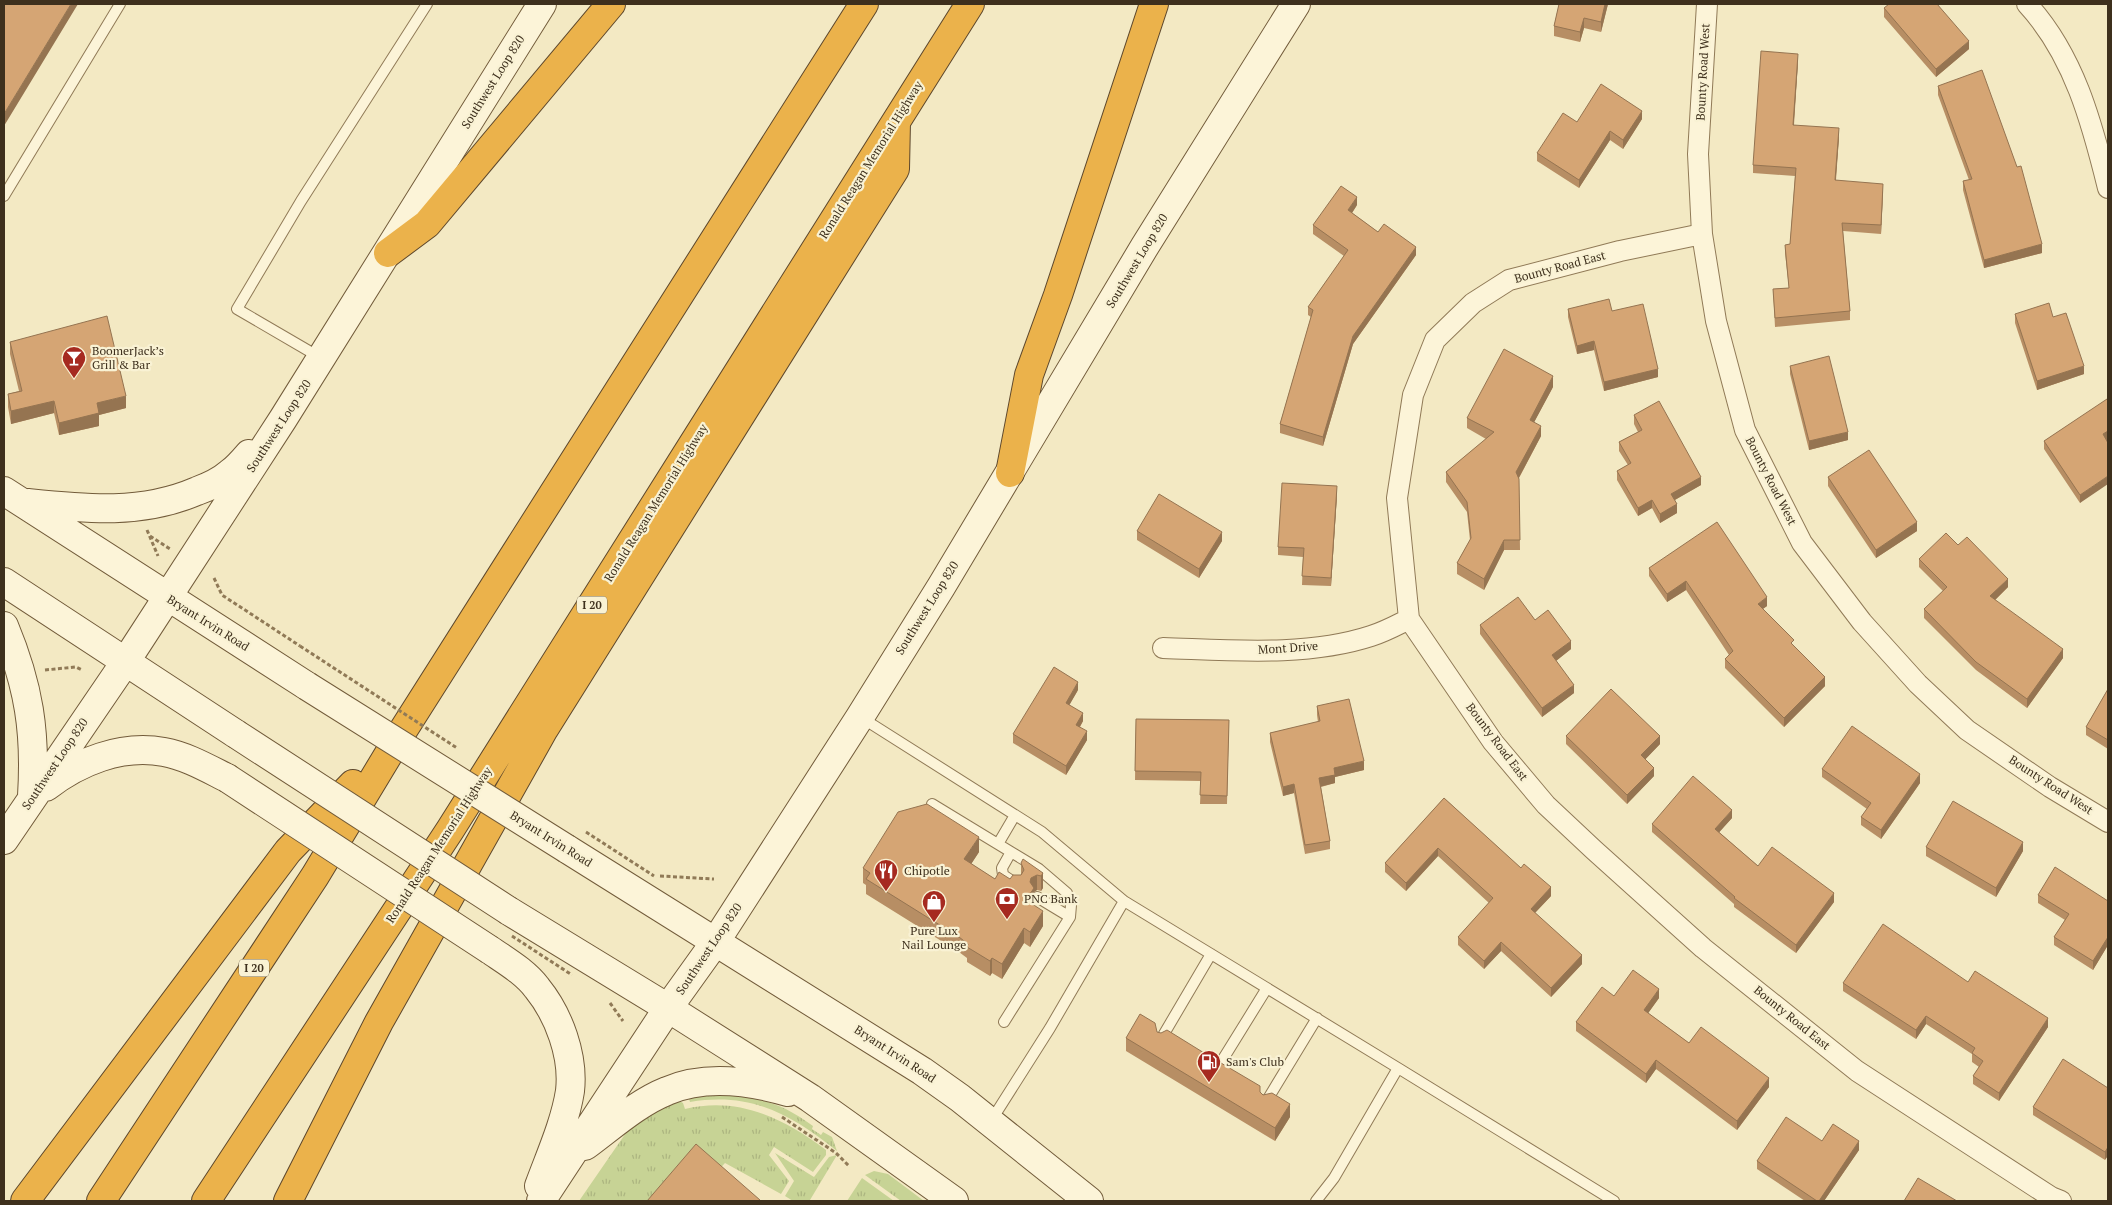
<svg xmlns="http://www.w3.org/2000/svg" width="2112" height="1205" font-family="'PT Serif',serif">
	<defs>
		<pattern id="grass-tufts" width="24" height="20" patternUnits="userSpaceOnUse" patternTransform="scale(1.25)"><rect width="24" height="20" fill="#c7d395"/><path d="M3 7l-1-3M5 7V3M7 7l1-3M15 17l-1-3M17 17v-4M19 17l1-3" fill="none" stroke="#acb580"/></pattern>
	</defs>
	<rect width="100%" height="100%" fill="#f3e9c3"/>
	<!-- grass -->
	<path fill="url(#grass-tufts)" d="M714,1092c43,7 63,7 99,34l-1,3 9,6 2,-3 9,5 5,14c-47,-37 -85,-59 -147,-49l-2,-6z
		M676,1099l7,4 2,6c53,-13 99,9 141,41v5l-13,17 -39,-25 -5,8 20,26 -8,13 -56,-31 -12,13 -52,25h-82l51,-74z
		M775,1153l39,24 15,-20 8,-2 -27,45 -17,1 -8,-5 9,-15z
		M874,1171l14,3 36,27h-23l-36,-26z
		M862,1178l32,23h-47z"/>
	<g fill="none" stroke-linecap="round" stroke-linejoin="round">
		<!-- service casing -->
		<g stroke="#907a57" stroke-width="12">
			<path id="service" d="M4,196l116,-192
				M321,358l-84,-49 64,-108 126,-197
				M862,718l180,114 82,69 274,167
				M932,804l107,65 28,24 4,12 -1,12 -66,105
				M998,844l17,-29
				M1011,852l-9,16 1,7 9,6
				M1037,897l33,20
				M1161,1039l50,-85
				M1215,1072l52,-84
				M1266,1102l51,-84
				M991,1121l59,-93 74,-127
				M1316,1201l18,-23 64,-110 216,133"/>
		</g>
		<!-- minor casing -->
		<g stroke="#907a57" stroke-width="22">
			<path id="minor" d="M1707,4l-9,150 4,80 14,87 29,109 57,113 60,79 56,62 49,46 83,57 58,35
				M2027,4c47,51 65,119 81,184
				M1702,234l-82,17 -111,29 -36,23 -38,37 -22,55 -16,103 12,121 84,123 53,63 48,45 109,98 154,123 194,126 10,4
				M1163,648c66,2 144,9 208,-12 13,-4 26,-11 38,-17"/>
		</g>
		<!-- secondary casing -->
		<g stroke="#725b3a" stroke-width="30">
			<path id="secondary" d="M4,491l303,195
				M28,503c58,6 113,12 169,-12 11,-4 24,-10 33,-18 7,-5 13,-12 19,-19
				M4,582l232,152
				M4,626c25,60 32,106 28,170
				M46,787c32,-25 75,-43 118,-35 22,4 43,16 63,26
				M4,840l122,-179 157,-242 259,-415
				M567,849l355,222 38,27 129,103
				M509,911l159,97 142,90 144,103
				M490,950c16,11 35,22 47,38 22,27 37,68 33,103 -5,32 -20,65 -31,95
				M585,1146c26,-19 52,-43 82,-55 37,-16 83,-10 121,1
				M541,1201l127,-193 48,-67 144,-224 81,-130 204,-341 151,-242"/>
		</g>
		<!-- motorway casing -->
		<g stroke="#5d472c" stroke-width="30">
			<path id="motorway" d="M388,253l39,-29 184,-220
				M1010,473l19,-98 29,-80 96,-291
				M25,1201l263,-350 65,-67
				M101,1201l214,-325 87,-144 462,-728
				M206,1201l244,-371 520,-826
				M288,1201l91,-179 165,-293 351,-560 1,-47"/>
		</g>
		<!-- path -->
		<path stroke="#907a57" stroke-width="3" stroke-dasharray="4 2.5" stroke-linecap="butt" d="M147,530l11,26
			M150,536l20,13
			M214,578l8,17 78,51
			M45,670l31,-3 6,3
			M660,876l54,3
			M610,1003l13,18
			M782,1117l54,36 13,13"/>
		<!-- service -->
		<use href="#service" stroke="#fcf4d8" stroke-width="10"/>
		<!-- minor -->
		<use href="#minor" stroke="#fcf4d8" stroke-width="20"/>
		<!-- secondary -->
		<use href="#secondary" stroke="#fcf4d8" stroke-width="28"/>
		<!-- motorway -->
		<use href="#motorway" stroke="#ebb24b" stroke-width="28"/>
		<!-- secondary-bridge casing -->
		<g stroke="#725b3a" stroke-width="30" stroke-linecap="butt">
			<path id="secondary-bridge" d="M307,686l260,163
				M236,734l273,177
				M227,778l263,172"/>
		</g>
		<!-- path-bridge -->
		<path stroke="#907a57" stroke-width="3" stroke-dasharray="4 2.5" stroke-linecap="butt" d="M300,646l157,102
			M586,832l68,44
			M512,936l60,39"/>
		<!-- secondary-bridge -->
		<use href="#secondary-bridge" stroke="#fcf4d8" stroke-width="28"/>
	</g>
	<!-- wall -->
	<path fill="#b78e64" d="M1559,4h49l-7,28 -17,-4 -4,14 -26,-6v-10z
		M1884,8l85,41 -33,28 -52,-60z
		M1798,62l-4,63 45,12 -3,43 47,12 -2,42 -38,-3 7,80v9l-75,7 -2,-38 16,-1 -4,-35v-8l5,-1 5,-68 -42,-3v-8z
		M1938,86l104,167 -58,15 -21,-78v-9l6,-1 -31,-85z
		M1642,119l-19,30 -13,-9 -31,48 -42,-27v-8l40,-31z
		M1357,205l-5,8 26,19 38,23 -63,89 -30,102 -43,-13v-9l31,-107 -3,-2v-8l36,-51 -31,-22v-9z
		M1568,309l44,2 46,66 -54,14 -10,-41 -17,4 -9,-37z
		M2015,314l38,3 31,57 -47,16 -22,-67z
		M10,342l116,66 -27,7v11l-40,9 -5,-22 -43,11 -3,-17v-13l11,-3 -9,-37z
		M1790,366l58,74 -39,10 -19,-76z
		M1553,387l-19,35 7,14 -22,42v1l1,71h-16l-20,40 -27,-16v-11l13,-23 -3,-28 -21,-30v-10l40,-33 -19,-11v-10z
		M2108,401v38l-1,1 -27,63 -36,-54v-8z
		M1634,415l67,70 -26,15 2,13 -17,10 -8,-15 -14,8 -21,-36v-9l11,-6 -9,-14v-9l19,-10 -4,-8z
		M1828,477l89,54 -41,27 -48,-72z
		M1337,495l-6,91 -29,-1 1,-28 -25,-2v-8z
		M1137,531l85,10 -23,37 -62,-38z
		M1958,545l50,42 -13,13 68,58 -36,50 -51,-38 -52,-52v-9l19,-18 -24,-24v-8z
		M1649,568l118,38 -4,3 31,38 31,39 -41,41 -59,-59v-9l4,-4 -43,-65 -19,12 -18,-26z
		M1535,620l36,29 -15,12 18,32 -32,24 -62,-83v-9z
		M2108,689v60l-22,-14v-8z
		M1078,690l-9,15 14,16 -3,6 7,13 -21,35 -53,-32v-9z
		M1317,706l47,64 -29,7v6l-14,4 9,54v8l-25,5 -11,-61 -11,3 -13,-54v-9l48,-11 -1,-7z
		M1136,719l93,1 -2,84h-27l1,-23 -66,-1z
		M1566,736l94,8 -15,15 9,17 -27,28 -61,-60z
		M1822,769l98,14 -39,56 -20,-14v-8l6,-8 -45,-32z
		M1444,798l107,98 -16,17 47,51 -31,33 -50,-46 -17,18 -26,-24v-8l31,-34 -51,-47 -32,35 -21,-19v-9z
		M1732,818l-13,14 39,34 76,36 -38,51 -62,-46v-3l-82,-72v-8z
		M1926,847l97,4 -27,46 -70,-41z
		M979,852l-8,12 24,15h15l11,-4v-12l22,10v15l-2,3 -4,-1 -3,2v11l-1,1 10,22 -13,21 -6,-4 -22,36 -10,-6 -2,3 -23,-14v-4l-8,-6 -93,-58v-9l-3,-2v-15z
		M2038,895l70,6v44l-15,25 -39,-25v-8l11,-17 -27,-17z
		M1968,982l80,45 -49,74 -26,-17v-8l6,-9 -7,-5v-8l-46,-30 -10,15 -73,-48v-8z
		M1614,996l45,2 -11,15 41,30 80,44 -32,43 -81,-61 -10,14 -70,-52v-9z
		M1157,1032l52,31 3,2 48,27 30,25 -15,24 -149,-90v-13z
		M2108,1088l-3,72 -72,-45v-8z
		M1822,1141l37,9 -35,51h-19l-48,-32v-8z"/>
	<!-- shaded-wall -->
	<path fill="#957451" d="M71,4h7l-74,122v-12z
		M1605,4h3l-7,28v-10z
		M1584,18v10l-4,14v-10z
		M1969,41v8l-33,28v-8z
		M1798,54v8l-5,72v-9z
		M1642,111v8l-19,30v-9z
		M1839,128v9l-4,52v-9z
		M1610,131v9l-31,48v-8z
		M1883,184v8l-2,42v-9z
		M1357,197v8l-9,14v-9z
		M2042,244v9l-58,15v-8z
		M1416,247v8l-63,89 -30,102v-9l30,-101z
		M1594,341v9l-17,4v-8z
		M2084,366v8l-47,16v-9z
		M1658,369v8l-54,14v-9z
		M1553,376v11l-23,43v-10z
		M126,396v12l-27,7v11l-40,9v-12l38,-20z
		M54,401v12l-43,11v-13z
		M1541,426v10l-25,47v-11z
		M2108,431v8l-5,4v-9z
		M1848,432v8l-39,10v-9z
		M2108,476v8l-28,19v-8z
		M1701,477v8l-30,17v-8z
		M1337,486v9l-6,91v-8z
		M1652,500v8l-14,8v-8z
		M1677,504v9l-17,10v-9z
		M1917,522v9l-41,27v-8z
		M1222,532v9l-23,37v-9z
		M1504,540v10l-20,40v-11z
		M2008,579v8l-18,18v-9z
		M1686,581v9l-19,12v-8z
		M1767,597v9l-9,6v-8z
		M1571,641v8l-19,15v-9z
		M2063,649v9l-36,50v-9z
		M1825,677v9l-41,41v-9z
		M1078,682v8l-12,21v-8z
		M1574,685v8l-32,24v-9z
		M1083,713v8l-7,12v-8z
		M1087,731v9l-21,35v-9z
		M1660,736v8l-19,20v-9z
		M1364,761v9l-29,7v6l-16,4v-9l15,-10z
		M1654,768v8l-27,28v-9z
		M1920,774v9l-39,56v-9z
		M1294,784v9l-11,3v-9z
		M1732,810v8l-17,19v-8z
		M979,837v15l-15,23v-16z
		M2023,842v9l-27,46v-9z
		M1438,848v8l-32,35v-8z
		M1043,873v15l-2,3v-15z
		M1037,875v15l-3,2v11l-8,12v-15l4,-18 1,-4z
		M1551,887v9l-20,21v-8z
		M1834,893v9l-38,51v-8z
		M1043,911v15l-13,21v-15z
		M1024,928v15l-22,36v-15z
		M2108,937v8l-15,25v-9z
		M1501,942v9l-17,18v-8z
		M1582,955v9l-31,33v-9z
		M992,958v15l-2,3v-15z
		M1659,989v9l-15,21v-9z
		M1926,1016v8l-10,15v-9z
		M2048,1018v9l-49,74v-8z
		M1656,1060v9l-10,14v-9z
		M1769,1078v9l-32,43v-9z
		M1290,1104v13l-15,24v-13z
		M1859,1141v9l-35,51h-5z
		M2108,1147v9l-3,4v-8z"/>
	<!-- building -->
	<path fill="#d5a574" stroke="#957451" d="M4,4h67l-67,110z
		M1559,4h46l-4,18 -17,-4 -4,14 -26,-6z
		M1889,4h48l32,37 -33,28 -52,-61z
		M1761,51l37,3 -5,71 46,3 -4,52 48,4 -2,41 -39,-2 8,88 -75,7 -2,-29 16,-1 -4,-43 5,-1 6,-76 -43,-3z
		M1982,70l35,97 4,-1 21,78 -58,16 -21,-79 9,-2 -34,-93z
		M1601,84l41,27 -19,29 -13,-9 -31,49 -42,-27 26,-40 14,9z
		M1341,186l16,11 -9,13 30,22 6,-8 32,23 -63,89 -30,101 -43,-13 33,-114 -5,-3 40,-57 -35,-25z
		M1609,299l3,12 31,-7 15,65 -54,13 -10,-41 -17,5 -9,-37z
		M2049,303l4,14 13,-4 18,53 -47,15 -22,-67z
		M107,316l19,80 -29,7 2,10 -40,10 -5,-22 -43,10 -3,-17 14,-3 -12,-49z
		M1504,349l49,27 -23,44 11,6 -25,46 3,7 1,61h-16l-20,39 -27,-16 14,-25 -4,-36 -21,-30 48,-40 -27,-14z
		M1829,356l19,76 -39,9 -19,-75z
		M2107,399l1,2v30l-5,3 5,9v33l-28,19 -36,-54z
		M1659,401l42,76 -30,17 6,10 -17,10 -8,-14 -14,8 -21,-37 14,-8 -12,-21 23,-12 -8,-15z
		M1869,450l48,72 -41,28 -48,-73z
		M1282,483l55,3 -6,92 -29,-2 2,-28 -26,-1z
		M1159,494l63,38 -23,37 -62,-38z
		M1717,522l50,75 -9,7 36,36 -3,3 34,34 -41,41 -59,-59 8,-8 -47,-70 -19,13 -18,-26z
		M1946,533l12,12 9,-8 41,42 -18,17 73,53 -36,50 -51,-37 -52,-53 23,-22 -28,-28z
		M1518,597l17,23 13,-10 23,31 -19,14 22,30 -32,23 -62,-83z
		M1054,667l24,15 -12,21 17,10 -7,12 11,6 -21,35 -53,-32z
		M1611,689l49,47 -19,19 13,13 -27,27 -61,-59z
		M2108,689v51l-22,-13z
		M1349,699l15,62 -30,7 1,7 -16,3 11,63 -25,4 -11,-61 -11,3 -13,-54 50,-12 -3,-15z
		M1136,719l93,1 -2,76 -27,-1 1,-23 -66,-1z
		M1852,726l68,48 -39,56 -20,-13 10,-14 -49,-34z
		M1693,776l39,34 -17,19 43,37 14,-19 62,46 -38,52 -62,-47 1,-1 -83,-73z
		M1444,798l77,70 3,-4 27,23 -20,22 51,46 -31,33 -50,-46 -17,19 -26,-24 35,-39 -55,-50 -32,35 -21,-20z
		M1953,801l70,41 -27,46 -70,-41z
		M927,804l52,33 -15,22 31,20 4,-7 11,7 3,-4h8l3,-5 -3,-7 2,-4 20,14 -2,3 -4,-1 -6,3 -1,4 4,6 -8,12 17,11 -13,21 -6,-4 -22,36 -10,-6 -2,3 -23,-14 1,-3 -9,-7 -93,-58 4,-6 -7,-5 35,-56z
		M2055,867l53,34v36l-15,24 -39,-24 15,-23 -31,-19z
		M1883,924l85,58 7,-11 73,47 -49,75 -26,-17 10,-15 -11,-8 3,-5 -49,-32 -10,14 -73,-47z
		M1633,970l26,19 -15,21 45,33 12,-16 68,51 -32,43 -81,-61 -10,14 -70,-52 26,-35 12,9z
		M1140,1014l15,9 2,9 4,1 6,-3 42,26v6l3,3 6,1 3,-3 39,23v6l3,3 9,-2 18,11 -15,24 -149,-90z
		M2063,1059l45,29v59l-3,5 -72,-45z
		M1786,1117l36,24 11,-17 26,17 -40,60h-2l-60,-40z
		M696,1144l64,56 -1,1h-112z
		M1918,1178l39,23h-53z"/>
	<!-- icons -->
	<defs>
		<g id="bar-pin" transform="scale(1.25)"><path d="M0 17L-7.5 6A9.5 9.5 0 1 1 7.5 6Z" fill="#a62a20" stroke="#f9f2d4"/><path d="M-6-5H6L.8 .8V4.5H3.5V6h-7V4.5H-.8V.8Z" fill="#fff"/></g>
		<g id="restaurant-pin" transform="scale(1.25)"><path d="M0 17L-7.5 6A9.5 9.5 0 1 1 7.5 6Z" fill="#a62a20" stroke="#f9f2d4"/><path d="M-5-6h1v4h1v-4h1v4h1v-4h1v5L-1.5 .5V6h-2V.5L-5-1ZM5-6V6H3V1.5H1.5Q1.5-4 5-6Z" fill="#fff"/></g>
		<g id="bank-pin" transform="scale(1.25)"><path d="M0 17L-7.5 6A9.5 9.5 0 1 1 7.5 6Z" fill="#a62a20" stroke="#f9f2d4"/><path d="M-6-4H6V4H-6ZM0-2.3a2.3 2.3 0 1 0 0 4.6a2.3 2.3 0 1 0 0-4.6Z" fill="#fff"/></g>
		<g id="shop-pin" transform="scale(1.25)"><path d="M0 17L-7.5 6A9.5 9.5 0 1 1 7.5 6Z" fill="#a62a20" stroke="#f9f2d4"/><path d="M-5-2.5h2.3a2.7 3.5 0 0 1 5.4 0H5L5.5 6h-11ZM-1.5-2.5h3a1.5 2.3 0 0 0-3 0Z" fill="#fff"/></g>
		<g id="fuel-pin" transform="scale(1.25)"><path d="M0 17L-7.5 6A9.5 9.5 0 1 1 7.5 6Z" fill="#a62a20" stroke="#f9f2d4"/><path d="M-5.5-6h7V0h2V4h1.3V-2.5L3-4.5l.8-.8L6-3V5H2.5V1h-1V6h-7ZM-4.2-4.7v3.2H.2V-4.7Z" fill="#fff"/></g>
	</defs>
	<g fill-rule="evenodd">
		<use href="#bar-pin" x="74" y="358"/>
		<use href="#restaurant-pin" x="886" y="871"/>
		<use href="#bank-pin" x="1007" y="899"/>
		<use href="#shop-pin" x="934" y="902"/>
		<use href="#fuel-pin" x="1209" y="1062"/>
	</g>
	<g text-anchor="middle" stroke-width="4.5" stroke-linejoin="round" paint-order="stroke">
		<!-- shield labels -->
		<g fill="#f9f2d4" stroke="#766a54" stroke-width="1">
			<rect x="577" y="596.5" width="30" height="17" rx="4"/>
			<rect x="239" y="959.5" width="30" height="17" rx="4"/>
		</g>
		<g font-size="11" font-weight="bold" fill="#3e301d">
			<text x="592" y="609">I 20</text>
			<text x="254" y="972">I 20</text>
		</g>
		<!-- street labels -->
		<g font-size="12" fill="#3e301d" stroke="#f9f2d4">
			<text transform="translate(1703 72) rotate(-87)" y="4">Bounty Road West</text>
			<text transform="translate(493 82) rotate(-58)" y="4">Southwest Loop 820</text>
			<text transform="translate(871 160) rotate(-58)" y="4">Ronald Reagan Memorial Highway</text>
			<text transform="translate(1137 261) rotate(-59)" y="4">Southwest Loop 820</text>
			<text transform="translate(1560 267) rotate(-15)" y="4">Bounty Road East</text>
			<text transform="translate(279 426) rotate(-57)" y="4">Southwest Loop 820</text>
			<text transform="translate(1771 481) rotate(63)" y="4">Bounty Road West</text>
			<text transform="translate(656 503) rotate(-58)" y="4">Ronald Reagan Memorial Highway</text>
			<text transform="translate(927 608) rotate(-58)" y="4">Southwest Loop 820</text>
			<text transform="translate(208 623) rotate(32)" y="4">Bryant Irvin Road</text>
			<text transform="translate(1288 648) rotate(-4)" y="4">Mont Drive</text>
			<text transform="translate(1497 742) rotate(53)" y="4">Bounty Road East</text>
			<text transform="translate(55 764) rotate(-56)" y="4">Southwest Loop 820</text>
			<text transform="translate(2051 785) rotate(33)" y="4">Bounty Road West</text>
			<text transform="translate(551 839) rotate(32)" y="4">Bryant Irvin Road</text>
			<text transform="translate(439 845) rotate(-57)" y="4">Ronald Reagan Memorial Highway</text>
			<text transform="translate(709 949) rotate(-56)" y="4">Southwest Loop 820</text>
			<text transform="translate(1792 1018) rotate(39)" y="4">Bounty Road East</text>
			<text transform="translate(895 1054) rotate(33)" y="4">Bryant Irvin Road</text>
		</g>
		<!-- poi labels -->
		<g font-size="12" fill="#3e301d" stroke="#f9f2d4" text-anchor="start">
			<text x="92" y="355">BoomerJack’s<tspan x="92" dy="14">Grill &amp; Bar</tspan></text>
			<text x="904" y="875">Chipotle</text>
			<text x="1024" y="903">PNC Bank</text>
			<text x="934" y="935" text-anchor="middle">Pure Lux<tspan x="934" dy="14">Nail Lounge</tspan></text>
			<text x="1226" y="1066">Sam's Club</text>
		</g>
	</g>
	<!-- border -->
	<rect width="2112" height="1205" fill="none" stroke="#3e301d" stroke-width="10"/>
</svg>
